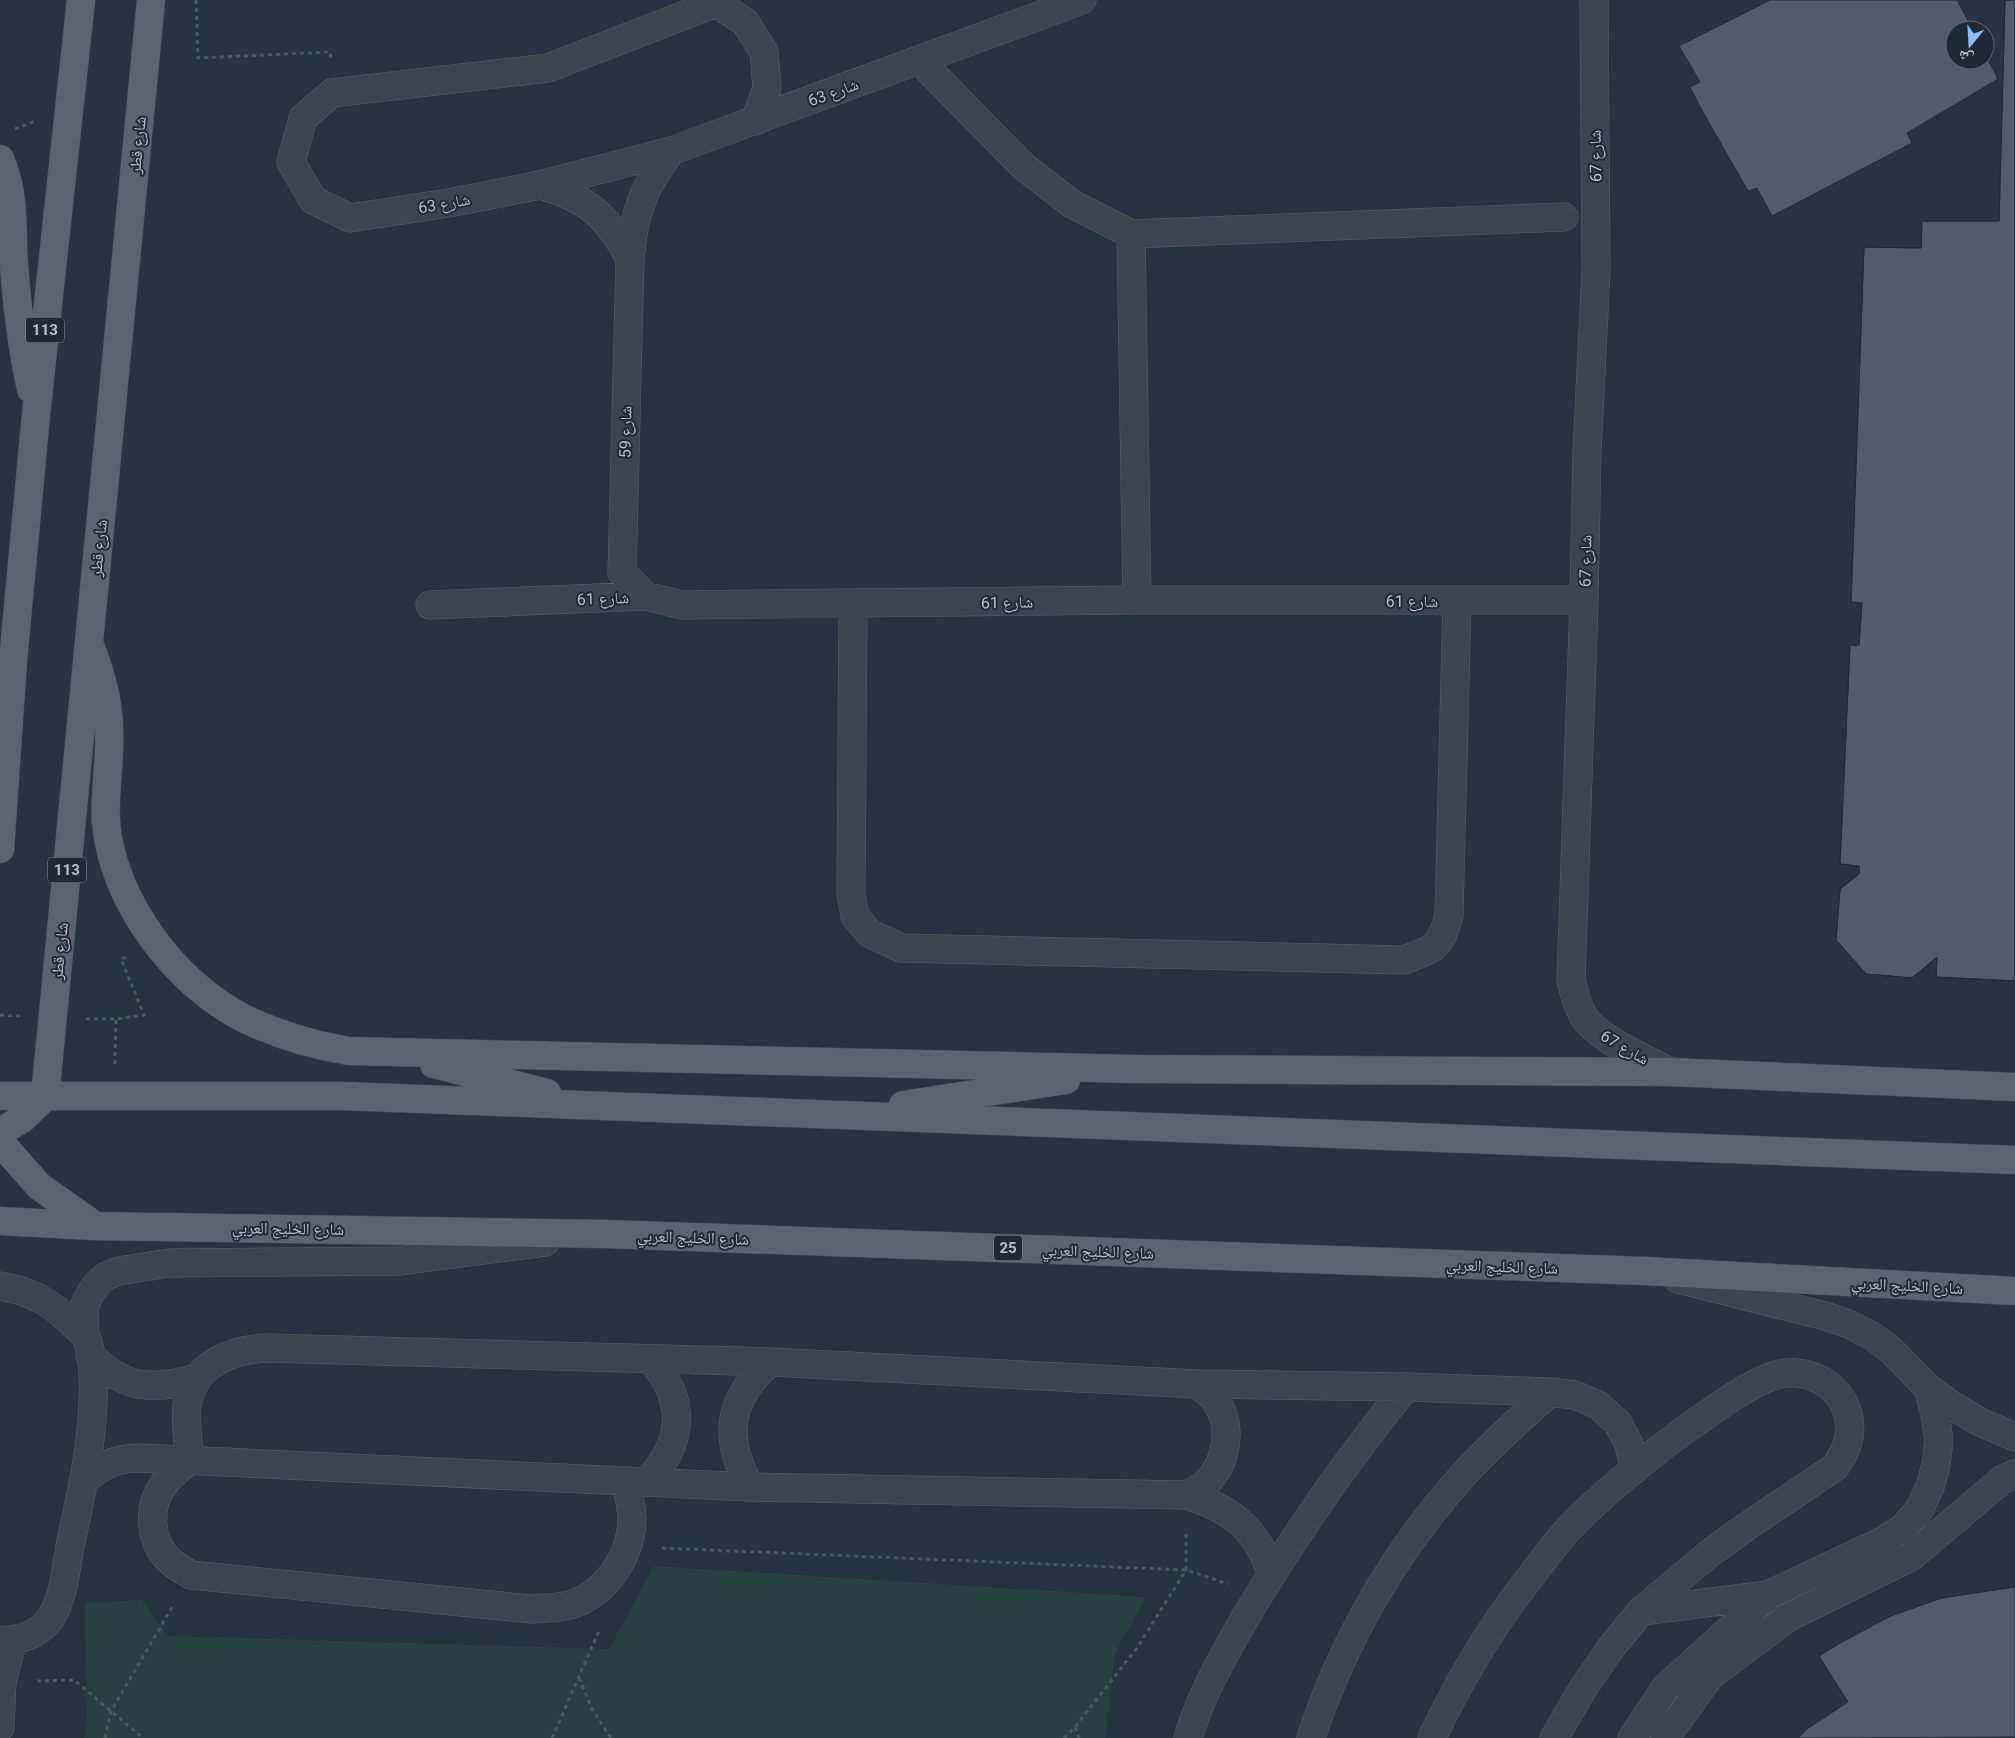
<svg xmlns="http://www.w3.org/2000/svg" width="2015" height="1738" font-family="Roboto,'Noto Naskh Arabic',sans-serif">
	<rect width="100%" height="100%" fill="#263341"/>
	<!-- green -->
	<path fill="#284042" d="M654,1566l492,31 -31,56 -10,85h-1021l3,-16 -2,-119 57,-3 26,36 441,13z"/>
	<!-- building -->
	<path fill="#4f5c6c" stroke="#212b38" d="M1770,0h187l16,30h-18v30h30v-6l13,25 -91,54 5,10 -140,73 -15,-28 -9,3 -44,-77 -14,-27 10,-5 -21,-36z
		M2005,0h10v981l-79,-4 1,-20 -25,21 -46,-4 -30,-34 4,-51 19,-15v-8l-19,-2 10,-219h9l3,-42 -11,-1 13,-355 57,1 1,-27h77z
		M2005,0h10v981l-79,-4 1,-20 -25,21 -46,-4 -30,-34 4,-51 19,-15v-8l-19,-2 10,-219h9l3,-42 -11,-1 13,-355 57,1 1,-27h77z
		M2015,1587v150l-217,1 9,-9 41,-27 -29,-46 23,-14 49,-26 51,-18z"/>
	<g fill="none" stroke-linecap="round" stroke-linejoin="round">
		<!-- minor casing -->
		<g stroke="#58626e" stroke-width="29">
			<path id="minor" d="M724,0l-176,68 -216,25 -29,25 -12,44 22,38 37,18 99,-15 91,-18 131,-34 411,-151
				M1594,0l2,271 -9,180 -3,149 -13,380c3,12 6,26 13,37 14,22 62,42 86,55
				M701,2l15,1 29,19 19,30 3,36 -12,33
				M920,61l103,105 49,38 59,30 433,-17
				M540,185c46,13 68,30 90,74
				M1131,234l6,366
				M645,596l-23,-24 8,-313c4,-47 13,-71 41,-108
				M853,604l-2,290 4,22 14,17 32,15 503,12c31,-12 36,-11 45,-45l8,-314
				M430,605l215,-9 37,9 455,-5h447
				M1678,1279l147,37 24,8 23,12 20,15 36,37 25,18 27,16 35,15
				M0,1286c31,5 50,16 72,37 4,4 11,9 14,14 7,15 8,47 7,63 -1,49 -13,99 -23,146 -4,22 -7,55 -20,73 -13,17 -30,21 -50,22
				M85,1336l-1,-29 6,-13 7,-10 9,-8 13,-5 50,-8 230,-2 146,-19
				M90,1355c34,34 63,36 107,23
				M190,1460c-2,-18 -5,-37 -3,-55 6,-41 45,-56 82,-57l501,14 428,22 208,3 144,5 25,3 23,10 19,17 12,22 5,26
				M190,1460c-9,7 -19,15 -26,24 -16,21 -15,53 2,73 7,8 16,13 25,18l340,34c17,-1 34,-1 50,-8 30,-16 50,-47 51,-81 0,-13 -4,-26 -6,-39
				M83,1482c17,-16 33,-24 56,-24l611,29 436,8c44,13 72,34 85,79
				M646,1482c39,-39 41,-82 4,-123
				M750,1487c-27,-49 -23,-87 20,-125
				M1186,1495c7,-4 15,-7 20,-12 22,-21 27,-58 9,-83 -4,-6 -12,-11 -17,-16
				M1641,1611l127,-16
				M0,1727l2,-45 11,-42
				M1188,1738c12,-42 36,-83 57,-120 48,-81 102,-158 161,-231
				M1311,1738c32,-98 86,-191 156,-267 26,-28 54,-53 83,-79
				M1432,1738c28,-60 62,-116 103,-167 14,-19 29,-39 46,-55 34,-32 70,-62 108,-89 23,-16 55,-40 81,-50 40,-16 86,15 79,60 -2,12 -8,21 -14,30l-89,60 -36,26 -69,58 -31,38 -28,41 -28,48
				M1632,1738l34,-51 102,-92 113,-53 22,-14 16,-18 11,-23 6,-22 3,-25 -4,-25 -7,-27
				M1665,1738l45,-62 79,-59 122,-60 92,-78 12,-5"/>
		</g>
		<!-- major casing -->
		<g stroke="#47505d" stroke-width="29">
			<path id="major" d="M0,159c16,37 11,66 14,105 3,42 8,84 17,125
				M89,643c11,27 19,55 20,84 2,32 -5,63 -3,95 6,78 69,162 139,197 34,16 67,26 104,32l788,18 533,3 345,15
				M0,849l13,-188 23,-246 45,-415
				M434,1064l113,29
				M0,1096h343l1672,64
				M45,1097l106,-1097
				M903,1105l163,-25
				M0,1132l22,-13 23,-22
				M0,1142l39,44 55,39
				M0,1221l94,5 512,8 1039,37 370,20"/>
		</g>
		<!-- path -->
		<path stroke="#465d5e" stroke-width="3" stroke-dasharray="4 4" stroke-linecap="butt" d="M196,0l2,58 132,-6 1,7
			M15,129l20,-8
			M0,1015l20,1
			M86,1019h30l28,-4 -23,-56 5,-2
			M115,1064l1,-45
			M662,1548l524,22 42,14
			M579,1678l13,31 19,29
			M37,1681l37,-1 69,58
			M1075,1727l4,11
			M105,1738l6,-27 63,-107
			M552,1738l47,-107
			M1064,1738l11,-11 62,-79 49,-78v-39"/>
		<!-- minor -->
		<use href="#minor" stroke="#3a4550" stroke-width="28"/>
		<!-- major -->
		<use href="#major" stroke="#586470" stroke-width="28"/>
	</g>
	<g text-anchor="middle" stroke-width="4" stroke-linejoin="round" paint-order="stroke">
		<!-- shield labels -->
		<g fill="#1f2936" stroke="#89939e" stroke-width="1">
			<rect x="26" y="317.5" width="38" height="25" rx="4"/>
			<rect x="48" y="857.5" width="38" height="25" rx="4"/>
			<rect x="994" y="1235.5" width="28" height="25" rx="4"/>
		</g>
		<g font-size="15" font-weight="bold" fill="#b7c0cb">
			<text x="45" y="335">113</text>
			<text x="67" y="875">113</text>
			<text x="1008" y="1253">25</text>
		</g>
		<!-- street labels -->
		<g font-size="16" fill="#b7c0cb" stroke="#1f2936">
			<text transform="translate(833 92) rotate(-20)" y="6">شارع 63</text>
			<text transform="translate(137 145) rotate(-84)" y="6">شارع قطر</text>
			<text transform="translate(1595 156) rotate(-91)" y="6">شارع 67</text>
			<text transform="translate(444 203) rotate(-10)" y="6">شارع 63</text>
			<text transform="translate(625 432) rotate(-89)" y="6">شارع 59</text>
			<text transform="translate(98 548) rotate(-84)" y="6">شارع قطر</text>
			<text transform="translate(1585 561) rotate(-89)" y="6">شارع 67</text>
			<text transform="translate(603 598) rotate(-2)" y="6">شارع 61</text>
			<text x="1412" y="607">شارع 61</text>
			<text transform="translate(1007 602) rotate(-1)" y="6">شارع 61</text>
			<text transform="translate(59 951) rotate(-84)" y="6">شارع قطر</text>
			<text transform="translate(1625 1047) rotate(30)" y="6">شارع 67</text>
			<text transform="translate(288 1228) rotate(1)" y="6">شارع الخليج العربي</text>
			<text transform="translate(693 1237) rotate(2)" y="6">شارع الخليج العربي</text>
			<text transform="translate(1098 1251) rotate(2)" y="6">شارع الخليج العربي</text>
			<text transform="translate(1502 1266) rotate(2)" y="6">شارع الخليج العربي</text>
			<text transform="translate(1907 1285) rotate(3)" y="6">شارع الخليج العربي</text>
		</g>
	</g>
	<!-- north arrow -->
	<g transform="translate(1970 45) rotate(198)"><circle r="24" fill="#1f2936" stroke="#5c6572"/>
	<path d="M0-4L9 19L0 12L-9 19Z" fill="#8fbdf8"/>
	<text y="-8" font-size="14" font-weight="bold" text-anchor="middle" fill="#b7c0cb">ش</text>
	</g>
</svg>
